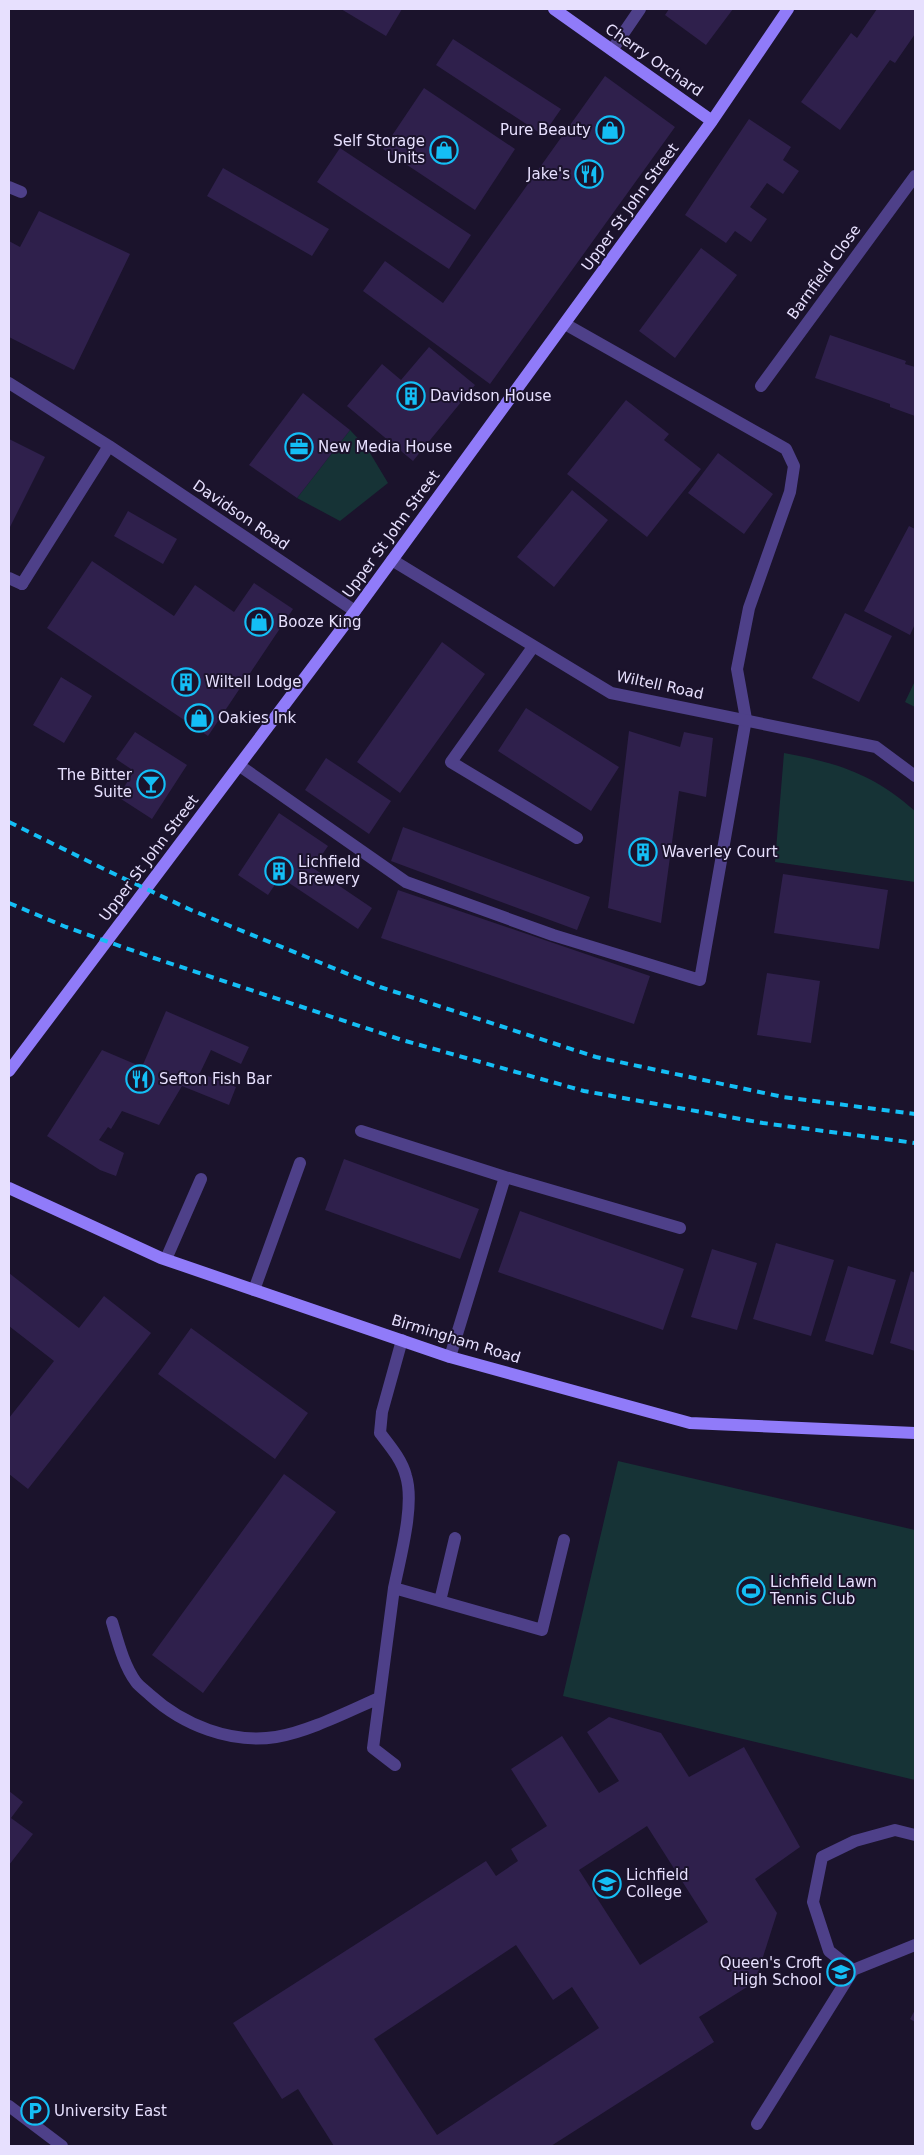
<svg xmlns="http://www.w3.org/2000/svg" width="924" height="2155" font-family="'DejaVu Sans',sans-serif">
	<rect width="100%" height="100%" fill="#1b132c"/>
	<!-- grass -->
	<path fill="#163336" d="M350,430l17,18 21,35 -48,38 -43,-23z
		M915,681v26l-10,-5z
		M784,753c54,10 89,21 131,58v71l-140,-20z
		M618,1461l297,69v250l-352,-84z"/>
	<!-- building -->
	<path fill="#2f204c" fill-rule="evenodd" d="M341,9h61l-16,27z
		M669,9h64l-27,36 -41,-30z
		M877,9h38v25l-20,29 -5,-3 -50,70 -39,-28 50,-69 6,5z
		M453,39l108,70 -18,26 -107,-70z
		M605,76l70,51 -185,257 -127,-93 22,-30 58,42z
		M424,88l91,61 -40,61 -92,-61z
		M749,119l42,28 -8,13 16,11 -16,23 -16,-11 -17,24 17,12 -16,23 -16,-11 -9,12 -41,-28z
		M340,148l131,87 -22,34 -132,-87z
		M223,168l106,61 -17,27 -105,-60z
		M39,211l91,43 -56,116 -65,-33v-96l11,6z
		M701,248l36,27 -62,83 -36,-27z
		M830,335l76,26 -1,3 10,3v49l-25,-9v-3l-75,-26z
		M429,347l46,38 -62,76 -66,-55 35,-42 19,16z
		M303,393l47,37 -53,68 -48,-33z
		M626,400l43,34 -5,6 37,29 -54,68 -80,-63z
		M9,439l36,18 -36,72z
		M718,453l55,41 -29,40 -56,-41z
		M572,490l36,30 -54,67 -37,-30z
		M128,511l49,28 -14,25 -49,-28z
		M909,526l6,3v95l-5,11 -46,-24z
		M92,561l82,55 21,-31 39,27 20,-29 39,26 -85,127 -161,-108z
		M845,613l47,23 -33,66 -47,-24z
		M442,642l43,32 -85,119 -43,-31z
		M61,677l31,19 -28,47 -31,-18z
		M526,708l93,59 -28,44 -93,-60z
		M629,731l51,16 4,-15 29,6 -7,59 -27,-6 -18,132 -53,-15z
		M135,732l52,33 -35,54 -34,-22 16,-26 -18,-12z
		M326,758l65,43 -22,33 -64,-44z
		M279,813l49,33 -15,22 59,40 -14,21 -78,-52 -12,18 -30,-20z
		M403,827l187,70 -13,33 -186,-69z
		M783,874l105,16 -9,59 -105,-16z
		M398,890l252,86 -16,48 -253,-86z
		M767,973l53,8 -9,62 -54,-8z
		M166,1011l83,36 -8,17 -30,-14 -11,23 36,14 -7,18 -47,-19 -23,39 -37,-14 -11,18 -3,-2 -9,13 25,13 -8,23 -16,-6 -53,-34 55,-86 40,17z
		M344,1159l135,50 -19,50 -135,-49z
		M520,1211l164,58 -21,61 -165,-58z
		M776,1243l58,17 -23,76 -58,-17z
		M712,1249l45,14 -20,67 -46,-13z
		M848,1266l48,14 -23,75 -48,-14z
		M911,1271l4,2v78l-25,-8z
		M9,1273l70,55 25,-32 47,37 -123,156 -19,-15v-56l45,-57 -45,-35z
		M191,1328l117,85 -33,46 -117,-85z
		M284,1474l52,38 -133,181 -51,-38z
		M609,1717l52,16 28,44 55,-30 56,100 -45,32 22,34 -22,69 -56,35 15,25 -163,104h-217l-36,-57 -16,10 -49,-76 253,-162 10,15 22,-15 -7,-12 36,-23 -36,-57 51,-33 37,57 20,-12 -32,-49zM647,1826l61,96 -68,43 -61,-95zM516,1945l37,55 19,-13 27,41 -162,107 -63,-96z
		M9,1791l14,11 -12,16 22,16 -24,31z
		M915,2010v12l-5,-3z"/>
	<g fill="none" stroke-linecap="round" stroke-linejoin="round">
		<!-- lane -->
		<path stroke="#4e4089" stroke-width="12" d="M612,50l28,-41
			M9,187l12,5
			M9,578l13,6
			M533,647l-82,115 126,76
			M240,766l166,116 147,53 147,45 46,-261 -9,-50 12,-61 41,-116 4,-26 -8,-17 -221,-125
			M361,1131l144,46
			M166,1259l35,-80
			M254,1290l46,-127
			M402,1340l-20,72 -2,21c10,13 22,27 26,43 9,29 -6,82 -12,112l148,42 22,-90
			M450,1357l55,-180 175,51
			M394,1588l-21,160 22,17
			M440,1601l15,-63
			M112,1622c6,20 12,44 24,60 4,5 10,9 14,13 33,30 81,49 126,42 32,-5 73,-26 103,-39
			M853,1970l-24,-19 -16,-49 9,-45 33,-16 40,-11 20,5
			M9,2106l53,40
			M757,2124l96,-154 62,-25"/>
		<!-- street -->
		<path stroke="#4e4089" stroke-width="12" d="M9,383l100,63 246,165
			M761,386l154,-210
			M392,560l219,133 265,54 39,29
			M22,584l87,-138"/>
		<!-- secondary -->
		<path stroke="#907bf9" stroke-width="12" d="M554,9l158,112
			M9,1071l346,-460 357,-490 76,-112
			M9,1188l152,70 289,99 240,66 225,10"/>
		<!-- rail -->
		<path stroke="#14bef5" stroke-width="4" stroke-dasharray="8 6" stroke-linecap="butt" d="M9,822l97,48 85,40 189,77 105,34 111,36 187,40 132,17
			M9,903l57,24 88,31 248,82 182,51 179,32 152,20"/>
	</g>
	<!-- icons -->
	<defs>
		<g id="shop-ring" transform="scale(1.4375)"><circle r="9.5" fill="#1b132c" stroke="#14bef5" stroke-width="1.5"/><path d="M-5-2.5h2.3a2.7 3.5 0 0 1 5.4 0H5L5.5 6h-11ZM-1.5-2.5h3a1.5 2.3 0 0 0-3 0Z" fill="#14bef5"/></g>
		<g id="restaurant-ring" transform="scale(1.4375)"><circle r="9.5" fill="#1b132c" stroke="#14bef5" stroke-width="1.5"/><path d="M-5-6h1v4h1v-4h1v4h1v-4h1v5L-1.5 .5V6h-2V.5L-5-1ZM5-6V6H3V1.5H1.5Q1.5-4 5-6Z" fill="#14bef5"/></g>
		<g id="building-ring" transform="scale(1.4375)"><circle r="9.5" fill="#1b132c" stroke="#14bef5" stroke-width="1.5"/><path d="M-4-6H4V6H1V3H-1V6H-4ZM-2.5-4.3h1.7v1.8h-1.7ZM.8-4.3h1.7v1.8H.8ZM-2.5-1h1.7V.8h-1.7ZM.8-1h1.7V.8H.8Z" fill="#14bef5"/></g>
		<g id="office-ring" transform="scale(1.4375)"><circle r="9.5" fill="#1b132c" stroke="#14bef5" stroke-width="1.5"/><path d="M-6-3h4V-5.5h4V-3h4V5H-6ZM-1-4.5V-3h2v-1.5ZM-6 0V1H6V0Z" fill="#14bef5"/></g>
		<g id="bar-ring" transform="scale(1.4375)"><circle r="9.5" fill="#1b132c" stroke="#14bef5" stroke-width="1.5"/><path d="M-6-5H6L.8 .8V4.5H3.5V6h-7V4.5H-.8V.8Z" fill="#14bef5"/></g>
		<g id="stadium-ring" transform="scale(1.4375)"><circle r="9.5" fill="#1b132c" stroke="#14bef5" stroke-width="1.5"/><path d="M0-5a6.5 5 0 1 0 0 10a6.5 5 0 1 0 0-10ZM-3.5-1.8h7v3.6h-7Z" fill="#14bef5"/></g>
		<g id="university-ring" transform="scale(1.4375)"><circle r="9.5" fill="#1b132c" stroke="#14bef5" stroke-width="1.5"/><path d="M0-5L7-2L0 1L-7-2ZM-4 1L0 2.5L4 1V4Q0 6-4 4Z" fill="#14bef5"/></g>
		<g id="school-ring" transform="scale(1.4375)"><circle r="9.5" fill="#1b132c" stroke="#14bef5" stroke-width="1.5"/><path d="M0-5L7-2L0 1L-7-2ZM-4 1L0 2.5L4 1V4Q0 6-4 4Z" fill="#14bef5"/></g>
		<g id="parking-ring" transform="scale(1.4375)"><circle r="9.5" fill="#1b132c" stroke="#14bef5" stroke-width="1.5"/><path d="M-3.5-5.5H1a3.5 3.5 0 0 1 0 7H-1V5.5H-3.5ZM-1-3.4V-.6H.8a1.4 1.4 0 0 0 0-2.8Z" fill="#14bef5"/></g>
	</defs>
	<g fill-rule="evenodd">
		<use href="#shop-ring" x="610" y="130"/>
		<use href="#shop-ring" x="444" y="150"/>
		<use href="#restaurant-ring" x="589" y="174"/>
		<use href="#building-ring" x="411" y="396"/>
		<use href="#office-ring" x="299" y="447"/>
		<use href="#shop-ring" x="259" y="622"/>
		<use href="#building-ring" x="186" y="682"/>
		<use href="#shop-ring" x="199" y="718"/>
		<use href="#bar-ring" x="151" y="784"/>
		<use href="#building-ring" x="643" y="852"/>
		<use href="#building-ring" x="279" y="871"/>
		<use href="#restaurant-ring" x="140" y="1079"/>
		<use href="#stadium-ring" x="751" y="1591"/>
		<use href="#university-ring" x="607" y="1884"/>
		<use href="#school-ring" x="841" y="1972"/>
		<use href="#parking-ring" x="35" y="2111"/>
	</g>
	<g text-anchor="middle" stroke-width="4" stroke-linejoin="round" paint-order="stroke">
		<!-- street labels -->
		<g font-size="15" fill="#e7e0fe" stroke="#1b132c">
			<text transform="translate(654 60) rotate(35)" y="5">Cherry Orchard</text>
			<text transform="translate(630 207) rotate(-54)" y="5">Upper St John Street</text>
			<text transform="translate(824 272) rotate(-54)" y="5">Barnfield Close</text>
			<text transform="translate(241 515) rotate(34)" y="5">Davidson Road</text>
			<text transform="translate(391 534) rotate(-54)" y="5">Upper St John Street</text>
			<text transform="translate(660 685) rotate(12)" y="5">Wiltell Road</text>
			<text transform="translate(149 858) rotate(-53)" y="5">Upper St John Street</text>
			<text transform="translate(456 1339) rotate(17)" y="5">Birmingham Road</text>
		</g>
		<!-- poi labels -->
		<g font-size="15" fill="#e7e0fe" stroke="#1b132c" text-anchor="start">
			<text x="591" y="135" text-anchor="end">Pure Beauty</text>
			<text x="425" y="146" text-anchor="end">Self Storage<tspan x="425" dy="17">Units</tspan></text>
			<text x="570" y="179" text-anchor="end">Jake's</text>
			<text x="430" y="401">Davidson House</text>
			<text x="318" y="452">New Media House</text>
			<text x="278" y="627">Booze King</text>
			<text x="205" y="687">Wiltell Lodge</text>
			<text x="218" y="723">Oakies Ink</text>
			<text x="132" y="780" text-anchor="end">The Bitter<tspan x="132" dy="17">Suite</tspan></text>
			<text x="662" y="857">Waverley Court</text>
			<text x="298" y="867">Lichfield<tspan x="298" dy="17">Brewery</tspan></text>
			<text x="159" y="1084">Sefton Fish Bar</text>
			<text x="770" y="1587">Lichfield Lawn<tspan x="770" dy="17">Tennis Club</tspan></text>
			<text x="626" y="1880">Lichfield<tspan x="626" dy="17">College</tspan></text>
			<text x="822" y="1968" text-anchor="end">Queen's Croft<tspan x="822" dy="17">High School</tspan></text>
			<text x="54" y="2116">University East</text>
		</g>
	</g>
	<!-- border -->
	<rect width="924" height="2155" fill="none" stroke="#e7e0fe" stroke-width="20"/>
</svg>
